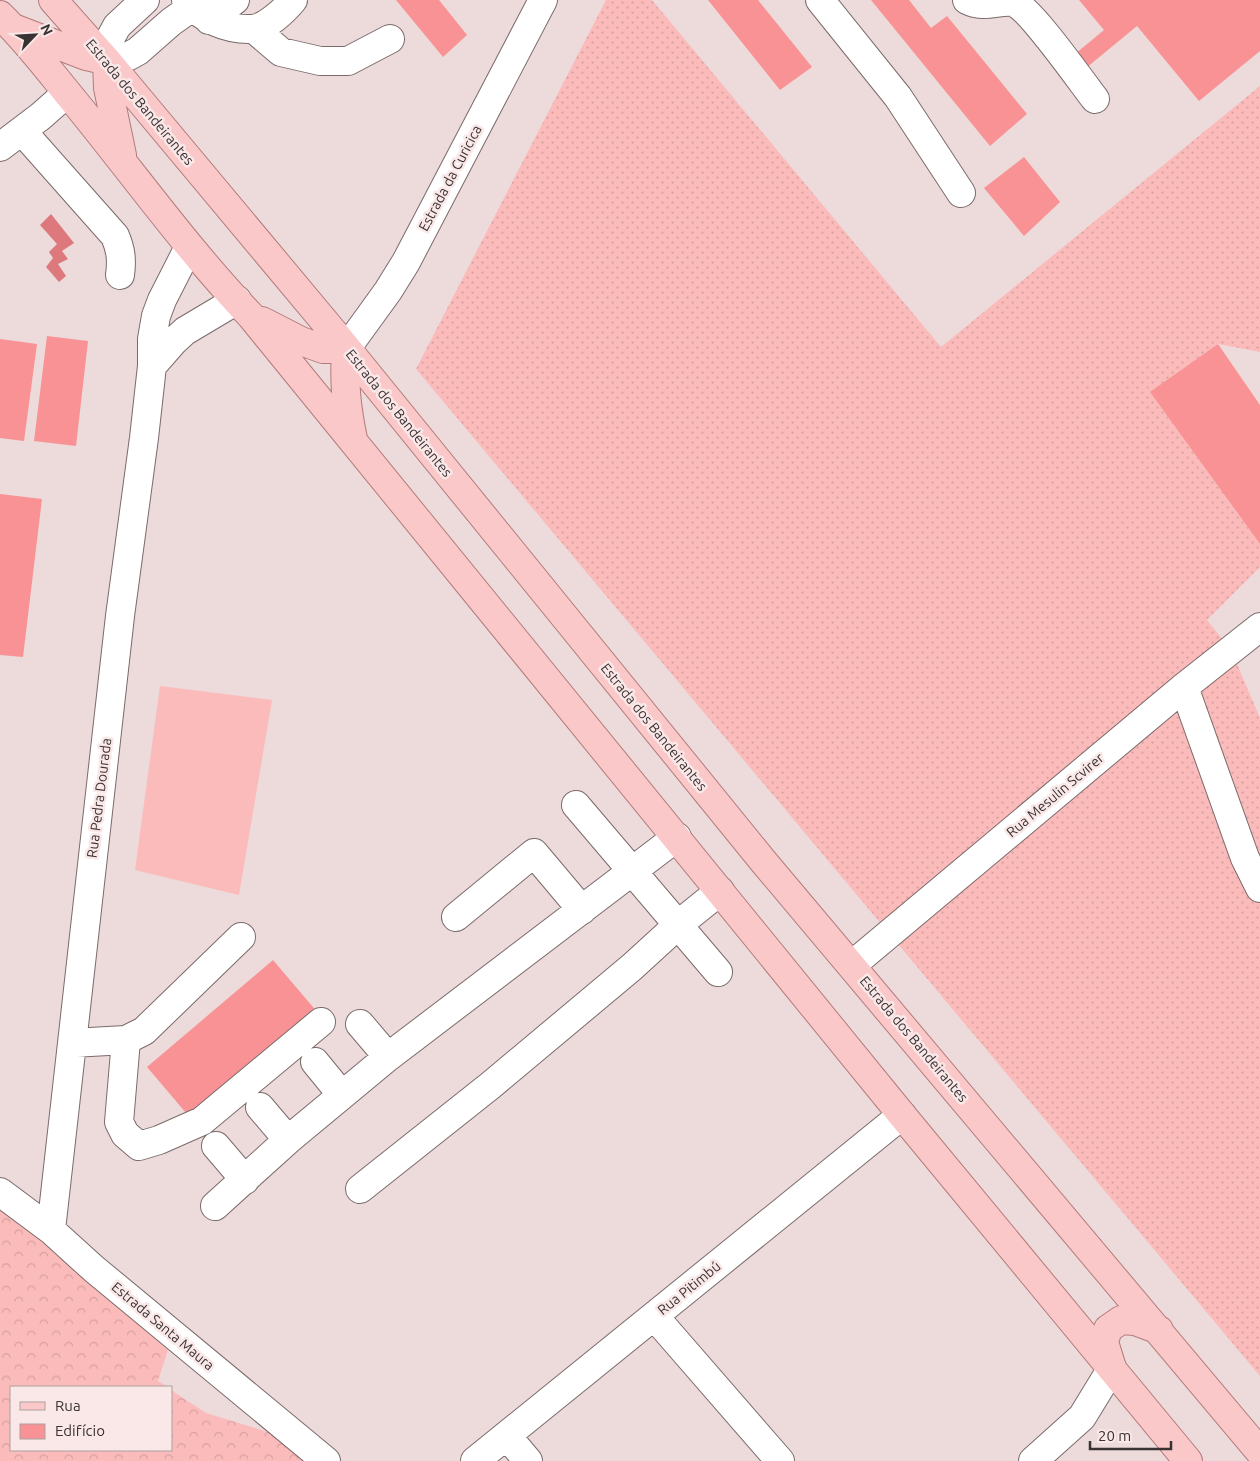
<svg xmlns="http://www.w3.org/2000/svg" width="1260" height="1461" font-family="Ubuntu,sans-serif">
	<defs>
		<pattern id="forest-crowns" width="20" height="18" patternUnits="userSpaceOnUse" patternTransform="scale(1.25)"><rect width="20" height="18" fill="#fabbba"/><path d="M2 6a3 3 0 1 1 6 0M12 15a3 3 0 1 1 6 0" fill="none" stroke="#d7a1a0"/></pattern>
		<pattern id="garden-dots" width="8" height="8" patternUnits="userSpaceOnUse" patternTransform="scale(1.25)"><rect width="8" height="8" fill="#fabbba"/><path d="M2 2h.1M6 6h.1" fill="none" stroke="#d7a1a0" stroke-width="1.8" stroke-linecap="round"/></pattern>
	</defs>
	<rect width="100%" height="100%" fill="#eddada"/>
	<!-- forest -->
	<path fill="url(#forest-crowns)" d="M0,1204l172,133 -14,44 10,6h-157v63h160v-60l35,23 98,30 21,18h-325z"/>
	<!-- garden -->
	<path fill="url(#garden-dots)" d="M606,0h46l289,347 319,-261v266l-42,-8 -67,49 109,151v23l-53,53 24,30 29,68v658l-844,-1007z"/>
	<!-- pitch -->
	<path fill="#fabbba" d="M160,686l112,14 -33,195 -104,-25z"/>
	<!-- water -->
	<path fill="#dd787c" d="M51,214l23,29 -12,8 6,8 -10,5 8,12 -7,6 -13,-15 7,-9 -4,-6 8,-8 -17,-19z"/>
	<!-- building -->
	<path fill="#f99294" d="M396,0h43l28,35 -24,22z
		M708,0h50l54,67 -32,23z
		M871,0h38l22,28 16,-12 80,98 -37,32z
		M1079,0h181v51l-61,50 -62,-75 -57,47 -11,-14 35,-29z
		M1024,157l36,45 -36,34 -40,-48z
		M47,336l41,5 -12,105 -42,-5z
		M0,339l37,5 -13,97 -24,-3z
		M1218,344l42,61v139l-110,-152z
		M0,494l42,5 -19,158 -23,-2z
		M273,960l45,53 -126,107 -45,-53z"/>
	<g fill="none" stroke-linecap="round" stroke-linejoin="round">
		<!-- minor casing -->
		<g stroke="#7b6b6b" stroke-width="30">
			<path id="minor" d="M145,0l-28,26 -6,11 -4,24 22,-5 9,-5 33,-29 31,-22
				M186,0c16,19 41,30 66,29 14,-1 33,-19 41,-29
				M820,0l78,97 63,96
				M967,0c18,9 30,0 46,2 17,6 68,79 82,97
				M209,20l26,-20
				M254,29l27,23 39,9h28l42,-22
				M22,131l93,105c6,14 7,24 5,39
				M0,147l41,-31 26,-23
				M346,349l42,-58 18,-29 137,-262
				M152,366l21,-24 12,-11 52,-31
				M1184,687l61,171 15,30
				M576,805l142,167
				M456,917l78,-64 48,57
				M852,965l332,-278 76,-60
				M360,1024l28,33
				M126,1040l-7,82 6,12 14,12 20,-6 43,-19 119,-99
				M72,1043l54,-3 18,-9 97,-94
				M315,1062l27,33
				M260,1107l28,33
				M216,1146l29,34
				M360,1189l131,-104 141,-118 47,-43 41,-33
				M0,1192l51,38 43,39 232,192
				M215,1206l73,-66 100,-83 289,-220
				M51,1230l69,-614 24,-178 8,-72v-27l4,-23 6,-16 27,-53
				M654,1316l126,145
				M507,1436l21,25
				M475,1461l427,-346
				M1033,1461l49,-44 30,-49"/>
		</g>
		<!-- major casing -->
		<g stroke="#b47b7c" stroke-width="30">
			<path id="major" d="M53,0l54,61 228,273 428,527 497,591
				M0,15c27,26 50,57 74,86 59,72 113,148 177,215l651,799 286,346
				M16,29l70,27 21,5
				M107,61l1,27 14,67
				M262,321l39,20 22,8h23
				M346,349c-2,34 0,56 7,90
				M1112,1368l-8,-26 4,-13 13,-9 14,1 24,9"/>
		</g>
		<!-- minor -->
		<use href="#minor" stroke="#fff" stroke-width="28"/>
		<!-- major -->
		<use href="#major" stroke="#fac8c8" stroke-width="28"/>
	</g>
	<g text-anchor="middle" stroke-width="5" stroke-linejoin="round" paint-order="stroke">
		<!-- street labels -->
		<g font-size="14" fill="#393232" stroke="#fae7e7">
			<text transform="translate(140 102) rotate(50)" y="5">Estrada dos Bandeirantes</text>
			<text transform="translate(450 178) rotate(-62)" y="5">Estrada da Curicica</text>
			<text transform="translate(399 413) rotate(51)" y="5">Estrada dos Bandeirantes</text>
			<text transform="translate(654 727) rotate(51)" y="5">Estrada dos Bandeirantes</text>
			<text transform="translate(1055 795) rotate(-40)" y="5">Rua Mesulin Scvirer</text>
			<text transform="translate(99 798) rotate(-83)" y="5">Rua Pedra Dourada</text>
			<text transform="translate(914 1039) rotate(50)" y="5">Estrada dos Bandeirantes</text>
			<text transform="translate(689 1288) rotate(-39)" y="5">Rua Pitimbú</text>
			<text transform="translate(163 1326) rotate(40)" y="5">Estrada Santa Maura</text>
		</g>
	</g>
	<!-- legend -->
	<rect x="10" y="1386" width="162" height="65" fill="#fae7e7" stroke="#ad9f9f"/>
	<rect x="20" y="1402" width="25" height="8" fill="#fac8c8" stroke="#ad9f9f"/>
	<text x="55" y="1411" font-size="15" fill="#393232">Rua</text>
	<rect x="20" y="1424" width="25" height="15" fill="#f99294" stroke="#ad9f9f"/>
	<text x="55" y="1436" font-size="15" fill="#393232">Edifício</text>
	<!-- north arrow -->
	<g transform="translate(35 35) rotate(65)" stroke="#fae7e7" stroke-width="4" paint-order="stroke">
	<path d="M0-4L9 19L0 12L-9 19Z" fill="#393232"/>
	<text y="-8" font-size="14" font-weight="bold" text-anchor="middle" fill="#393232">N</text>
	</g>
	<!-- scale -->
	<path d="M1090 1441v8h81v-8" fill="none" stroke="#393232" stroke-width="2.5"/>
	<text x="1098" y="1441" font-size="15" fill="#393232" stroke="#fae7e7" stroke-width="4" paint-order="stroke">20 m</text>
</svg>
